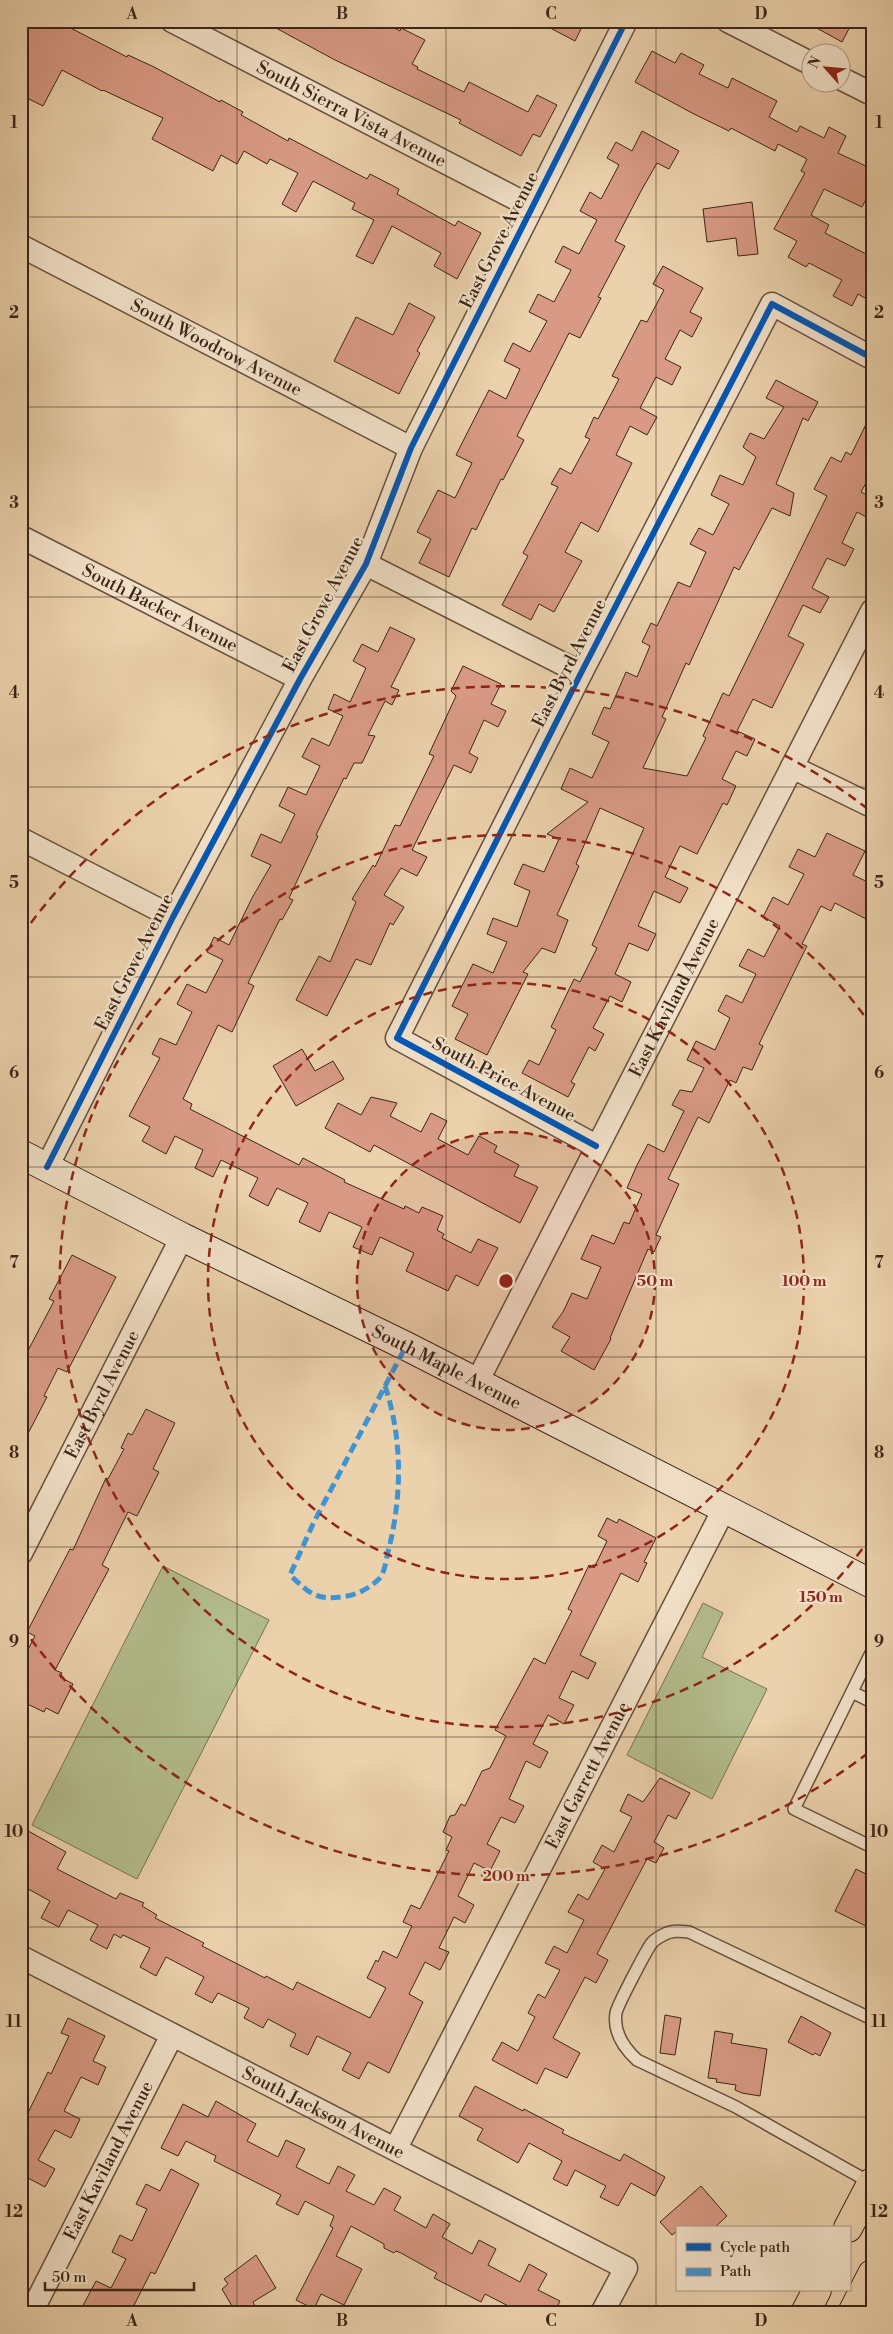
<svg xmlns="http://www.w3.org/2000/svg" width="893" height="2334" font-family="'Libre Bodoni',serif">
	<rect width="100%" height="100%" fill="#ebd1ac"/>
	<filter id="stains"><feTurbulence type="fractalNoise" baseFrequency=".004" numOctaves="4"/><feColorMatrix values="0 0 0 0 .2 0 0 0 0 .09 0 0 0 0 .02 0 0 0 .5 -.17"/></filter>
	<radialGradient id="worn" r=".72"><stop offset=".6" stop-color="#630" stop-opacity="0"/><stop offset="1" stop-color="#630" stop-opacity=".3"/></radialGradient>
	<!-- green -->
	<path fill="#b3bc8c" stroke="#787052" d="M163,1566l106,54 -132,259 -105,-54z
		M703,1603l20,10 -21,44 65,32 -55,110 -85,-44z"/>
	<!-- building -->
	<path fill="#d99a85" stroke="#3d2519" d="M21,21h36l70,36 1,-2 24,11 68,36 1,-2 22,12 -2,3 47,26 1,-3 78,41 3,-5 29,15 -2,5 58,32 3,-5 23,12 -24,46 -23,-13 7,-13 -49,-27 -19,38 -17,-8 18,-36 -22,-11 3,-6 -42,-22 -17,31 -14,-8 16,-31 -28,-14 -3,5 -23,-13 -7,13 -16,-9 -8,16 -61,-32 11,-21 -60,-28 -1,1 -40,-21 -19,36 -22,-11z
		M263,21h118l19,10 1,-3 24,12 -13,24 6,3 -1,2 47,23 5,-10 59,30 9,-17 20,10 -17,32 -7,-3 -12,22 -62,-33 2,-3 -126,-60z
		M537,21h48l-10,20z
		M804,21h49l-11,21z
		M652,51l23,12 6,-10 23,12 -5,9 29,14 4,-10 45,23 -8,16 28,15 3,-6 24,12 5,-11 17,9 -8,17 34,16v30l-5,-2 -5,10 -38,-18 -13,26 18,10 -4,8 47,24v45l-14,-8 -6,12 -19,-10 9,-16 -33,-17 -3,4 -18,-10 9,-16 -23,-12 31,-56 -4,-2 6,-12 -29,-15 -3,7 -44,-23 -2,3 -37,-18 -57,-31z
		M642,131l37,20 -10,18 -12,-6 -16,28 -26,50 10,5 -27,51 3,1 -21,40 -11,-5 -52,103 7,4 -21,40 -2,-1 -25,51 -4,-2 -23,49 -30,-14 12,-24 -14,-7 21,-42 17,8 17,-35 -16,-8 33,-65 17,9 14,-30 -16,-8 9,-18 17,9 17,-31 -18,-9 9,-18 16,8 17,-32 -16,-8 8,-16 16,8 18,-34 -17,-9 10,-19 11,7 18,-34 -12,-7 9,-16 16,9z
		M752,202l6,52 -20,2 -2,-18 -29,4 -4,-33z
		M663,266l40,22 -13,24 12,6 -10,19 -12,-7 -15,29 16,8 -9,18 -16,-8 -16,31 17,9 -10,18 -17,-9 -14,29 16,8 -34,69 -17,-10 -16,30 17,9 -28,51 -15,-8 -8,16 -29,-15 26,-49 -5,-3 35,-66 -7,-3 9,-16 11,6 19,-35 -5,-2 9,-20 4,2 21,-40 -7,-3 29,-56 6,2 17,-32 -11,-6z
		M409,303l26,14 -18,34 3,2 -21,41 -65,-33 22,-44 37,18z
		M776,380l42,22 -10,19 -5,-3 -27,66 18,9 -4,23 -18,-8 -33,62 -5,-3 -45,98 -3,-2 -24,54 4,2 -23,49 44,8 19,-38 -3,-2 20,-43 6,3 98,-200 -13,-7 17,-32 10,5 5,-10 5,3 21,-43v60l-11,20 11,6v22l-15,-8 -15,31 12,6 -9,17 -18,-8 -15,30 17,9 -9,16 -17,-8 -15,31 16,8 -32,64 -19,-9 -16,32 18,8 -8,17 -11,-5 -14,28 14,7 -9,19 -4,-2 -26,51 -17,-8 -15,31 23,11 -8,15 -26,-12 -16,35 18,8 -8,17 -19,-8 -14,31 16,8 -9,20 -12,-6 -17,32 11,6 -9,17 -6,-4 -18,35 4,2 -7,13 -46,-24 7,-13 10,5 17,-35 -5,-3 23,-48 6,3 17,-34 -5,-3 52,-117 -44,-20 -24,56 3,2 -22,49 11,5 -13,33 -13,-5 -19,24 5,2 -41,81 -32,-16 13,-25 -16,-8 21,-42 20,9 14,-31 -20,-8 6,-16 24,9 13,-36 -16,-7 9,-20 21,8 15,-33 -12,-5 41,-32 -27,-13 9,-21 22,10 17,-36 -17,-8 12,-27 6,2 16,-37 11,5 13,-31 -8,-4 9,-19 6,3 21,-44 12,5 16,-35 -16,-8 9,-16 14,7 16,-31 -18,-9 9,-20 23,10 13,-28 -13,-10 7,-14 14,6 20,-32 -18,-9z
		M390,627l25,12 -24,48 8,3 -7,15 -7,-4 -17,34 7,1 -13,27h-8l-8,16 -2,-1 -28,57 2,1 -29,62 4,2 -11,20 -2,-1 -32,64 6,3 -22,46 -14,-7 -35,74 9,5 -2,5 109,56 4,-7 42,22 -1,2 60,27 1,-3 14,7 3,-6 21,9 -6,14 7,4 -2,4 29,15 7,-14 20,9 -20,38 -22,-11 -8,16 -42,-20 8,-18 -34,-16 -8,18 -19,-8 9,-20 -33,-15 -9,20 -21,-10 9,-19 -31,-15 -9,18 -19,-10 9,-18 -37,-18 -8,17 -18,-9 8,-18 -28,-14 -9,18 -24,-13 8,-14 -21,-11 31,-58 -8,-4 8,-16 16,7 16,-33 -15,-8 10,-20 19,9 17,-33 -16,-8 7,-15 15,8 23,-47 19,-33 -20,-9 10,-22 20,9 14,-29 -16,-8 9,-19 18,8 14,-29 -18,-9 10,-19 17,8 14,-30 -15,-7 6,-15 16,8 16,-34 -13,-7 9,-17 16,8z
		M463,666l38,18 -10,20 15,7 -8,16 -14,-7 -15,33 9,5 -7,15 -17,-8 -42,85 15,7 -10,19 -16,-8 -17,27 20,12 -11,18 -3,-2 -19,42 -15,-6 -29,57 -31,-16 23,-44 11,6 26,-60 -4,-3 21,-34 2,2 20,-42 5,1 34,-70 -5,-2 27,-58 -5,-5z
		M827,833l38,18 -12,24 19,9v38l-37,-19 -4,8 -10,-5 -19,38 5,2 -48,98 4,2 -11,24 -9,-3 -7,16 -6,-3 -21,43 -11,-6 -30,62 11,5 -23,51 5,2 -7,15 -6,-3 -38,89 1,1 -17,31 -33,-19 9,-14 -18,-10 11,-15 9,-19 15,6 14,-32 -20,-8 11,-24 22,9 10,-22 5,2 13,-30 -15,-6 10,-23 11,-21 16,8 20,-41 -12,-6 8,-15 12,2 12,-24 -17,-8 9,-19 19,9 15,-32 -12,-7 8,-16 16,8 14,-29 -17,-8 9,-17 16,8 16,-31 -17,-9 10,-20 15,8 16,-31 -15,-7 9,-18 17,8z
		M302,1049l13,22 18,-10 11,18 -48,27 -23,-40z
		M371,1097l26,6 -7,13 31,16 10,-19 16,8 -9,18 30,16 11,-19 18,10 -3,6 25,13 -5,11 24,11 -18,36 -146,-78 -4,7 -45,-24 13,-25 23,12z
		M72,1255l44,22 -49,95 -9,-4 -14,28 3,1 -26,50v-83l33,-63 -5,-2z
		M146,1409l29,14 -22,46 6,3 -22,44 -9,-4 -26,53 7,4 -54,101 7,3 -2,4 13,7 -15,30 -12,-6 -2,4 -23,-11v-38l14,-27 -8,-4 43,-83 3,1 33,-72 2,1 16,-30 -3,-1 7,-15 4,2z
		M607,1518l10,5 2,-4 37,19 -12,24 3,1 -9,19 -17,-9 -41,82 16,8 -8,16 -16,-8 -13,27 15,7 -10,19 -16,-9 -15,29 15,8 -8,16 -14,-7 -17,38 15,7 -9,17 -14,-6 -14,27 13,7 -10,20 -16,-8 -16,33 16,9 -9,18 -11,-6 -15,31 10,4 -9,18 -15,-8 -16,32 14,8 -34,71 -21,-11 -9,17 -17,-9 9,-17 -34,-17 -9,19 -18,-9 6,-12 -28,-15 -5,9 -19,-10 5,-10 -31,-15 -6,10 -17,-9 9,-17 -38,-20 -10,19 -16,-9 10,-19 -27,-13 -2,3 -7,-4 -7,15 -17,-9 8,-15 -30,-15 -9,17 -18,-9 9,-17 -29,-16v-58l45,25 -9,17 59,30 4,-6 24,10 -2,3 15,9 -2,3 49,25 -2,3 63,32 1,-2 27,14 4,-8 73,36 16,-30 -19,-10 9,-18 2,2 5,-11 14,7 15,-32 -9,-4 8,-17 9,4 29,-58 -3,-1 6,-13 -9,-5 7,-16 5,-1 6,-11 4,2 17,-35 8,-3 16,-32 -11,-6 39,-72 11,6 27,-53 -4,-2 21,-44 5,3 13,-27 -9,-5z
		M660,1778l30,15 -14,26 -8,-4 -14,27 10,6 -8,15 -9,-4 -50,95 11,6 -12,23 -11,-6 -32,61 27,15 -13,25 -22,-10 -8,16 -45,-24 10,-18 16,9 17,-34 -7,-4 10,-19 7,4 15,-28 -15,-7 9,-17 13,7 17,-33 -16,-8 10,-18 10,6 17,-31 -12,-7 9,-17 12,7 18,-35 -12,-6 8,-17 15,8z
		M856,1869l16,8v52l-37,-18z
		M665,2015l16,3 -6,37 -15,-2z
		M801,2016l30,17 -11,23 -5,-3 -2,2 -25,-13z
		M68,2018l37,18 -12,25 13,6 -8,18 -17,-8 -17,34 16,8 -9,19 -16,-8 -17,30 17,9 -10,18 -17,-9 -7,13v-64l27,-55 3,2 18,-38 -8,-3z
		M715,2031l18,3 -2,9 36,6 -7,47 -18,-3 -7,-3 1,-5 -20,-3 1,-3 -9,-1z
		M475,2086l48,25 1,-2 40,21 -2,3 58,28 4,-7 41,23 -10,19 -24,-13 -13,23 -18,-9 6,-11 -31,-16 -8,16 -14,-7 9,-18 -33,-18 -11,20 -41,-23 6,-11 -24,-13z
		M216,2101l40,23 -9,17 31,16 8,-17 19,9 -9,18 33,17 9,-18 17,9 -9,16 28,14 10,-17 17,9 -7,13 32,18 7,-14 17,10 -8,13 30,17 7,-14 17,9 -8,16 32,17 9,-18 18,10 -9,16 22,11 -6,12h-32l-37,-19 -4,8 -47,-24 3,-5 -36,-20 -5,-2 -2,2 -10,-5v-4l-33,-18 -15,30 26,13 -18,36 -23,-11 -7,15 -18,-9 37,-72 -3,-2 4,-10 -29,-15 -7,14 -22,-11 5,-9 -67,-34 2,-5 -30,-15 -8,15 -17,-8 22,-44 25,13z
		M171,2169l28,15 -44,90 -4,-2 -21,41h-51l17,-32 15,7 15,-29 -14,-7 8,-17 12,6 15,-32 -11,-5 10,-20 14,7z
		M701,2186l26,30 -13,12h-37v3l-5,4 -12,-13z
		M256,2255l20,33 -23,14 6,11h-23l-14,-24 6,-5 -4,-5z"/>
	<g fill="none" stroke-linecap="round" stroke-linejoin="round">
		<!-- service casing -->
		<g stroke="#68503e" stroke-width="14">
			<path id="service" d="M872,1651l-78,158 78,38
				M852,1692l20,10
				M871,2183l-135,-76 -99,-47c-13,-12 -24,-28 -21,-47 1,-7 30,-62 35,-69 2,-3 8,-7 12,-9 8,-5 17,-4 26,-3l183,87"/>
		</g>
		<!-- minor casing -->
		<g stroke="#68503e" stroke-width="25">
			<g id="minor">
				<path id="s1" d="M172,21l360,186"/>
				<path d="M728,21l82,42"/>
				<path d="M840,78l32,16"/>
				<path id="s2" d="M21,246l390,202"/>
				<path id="s3" d="M21,537l279,142"/>
				<path d="M366,564l215,109"/>
				<path d="M792,767l80,39"/>
				<path d="M21,839l152,78"/>
				<path d="M596,1146l-199,-108 184,-365 191,-369 100,54"/>
				<path d="M47,1167l126,-250 127,-238 66,-115 45,-116 215,-427"/>
				<path id="s4" d="M477,1382l395,-771"/>
				<path id="s5" d="M21,1553l161,-316"/>
				<path id="s6" d="M21,1957l605,311 -24,45"/>
				<path id="s7" d="M396,2148l328,-639"/>
				<path id="s8" d="M31,2313l141,-278"/>
			</g>
		</g>
		<!-- secondary casing -->
		<g stroke="#3d2519" stroke-width="30">
			<g id="secondary">
				<path id="s9" d="M21,1154l161,83 224,109 466,238"/>
			</g>
		</g>
		<!-- primary casing -->
		<g stroke="#3d2519" stroke-width="30">
			<path id="primary" d="M848,2228l24,-46
				M805,2313l12,-23
				M852,2313l20,-39"/>
		</g>
		<!-- service -->
		<use href="#service" stroke="#f2e1c9" stroke-width="11"/>
		<!-- minor -->
		<use href="#minor" stroke="#f2e1c9" stroke-width="22"/>
		<!-- secondary -->
		<use href="#secondary" stroke="#f2e1c9" stroke-width="28"/>
		<!-- primary -->
		<use href="#primary" stroke="#ebd1ac" stroke-width="28"/>
		<!-- quiet -->
		<path stroke="#3f95d4" stroke-width="5" stroke-dasharray="10 5" stroke-linecap="butt" d="M385,1386c18,54 17,112 3,166 -2,7 -3,20 -8,26 -9,9 -21,16 -33,18 -30,5 -36,-1 -57,-21l23,-51 93,-178"/>
		<!-- cycleway casing -->
		<g stroke="#f2e1c9" stroke-width="9">
			<path id="cycleway" d="M596,1146l-199,-108 184,-365 191,-369 100,54
				M47,1167l126,-250 127,-238 66,-115 45,-116 215,-427"/>
		</g>
		<!-- cycleway -->
		<use href="#cycleway" stroke="#0057b8" stroke-width="6"/>
	</g>
	<!-- grid -->
	<path fill="none" stroke="#3d2519" stroke-width="1" stroke-opacity="0.55" d="M237,21v2292M446,21v2292M656,21v2292M21,217h851M21,407h851M21,597h851M21,787h851M21,977h851M21,1167h851M21,1357h851M21,1547h851M21,1737h851M21,1927h851M21,2117h851"/>
	<!-- distance rings -->
	<circle cx="506" cy="1281" r="149" fill="#8f2418" fill-opacity=".12"/>
	<g fill="none" stroke="#8f2418" stroke-width="2.5" stroke-dasharray="9 6">
		<circle cx="506" cy="1281" r="149"/>
		<circle cx="506" cy="1281" r="298"/>
		<path d="M871 1537A446 446 0 1 1 871 1025"/>
		<path d="M868 1753A595 595 0 0 1 22 1627M22 935A595 595 0 0 1 868 809"/>
	</g>
	<g text-anchor="middle" stroke-width="4.5" stroke-linejoin="round" paint-order="stroke">
		<!-- street labels -->
		<g font-size="18" fill="#3d2519" stroke="#f2e1c9">
			<text dy="6" stroke="none"><textPath href="#s1" startOffset="202">South Sierra Vista Avenue</textPath></text>
			<text transform="translate(499 240) rotate(-63)" y="6">East Grove Avenue</text>
			<text dy="6" stroke="none"><textPath href="#s2" startOffset="220">South Woodrow Avenue</textPath></text>
			<text transform="translate(323 604) rotate(-62)" y="6">East Grove Avenue</text>
			<text dy="6" stroke="none"><textPath href="#s3" startOffset="156">South Backer Avenue</textPath></text>
			<text transform="translate(569 663) rotate(-63)" y="6">East Byrd Avenue</text>
			<text transform="translate(134 962) rotate(-63)" y="6">East Grove Avenue</text>
			<text dy="6" stroke="none"><textPath href="#s4" startOffset="432">East Kaviland Avenue</textPath></text>
			<text transform="translate(504 1079) rotate(28)" y="6">South Price Avenue</text>
			<text dy="6" stroke="none"><textPath href="#s9" startOffset="476">South Maple Avenue</textPath></text>
			<text dy="6" stroke="none"><textPath href="#s5" startOffset="178">East Byrd Avenue</textPath></text>
			<text dy="6" stroke="none"><textPath href="#s7" startOffset="419">East Garrett Avenue</textPath></text>
			<text dy="6" stroke="none"><textPath href="#s6" startOffset="340">South Jackson Avenue</textPath></text>
			<text dy="6" stroke="none"><textPath href="#s8" startOffset="171">East Kaviland Avenue</textPath></text>
		</g>
	</g>
	<circle cx="506" cy="1281" r="8" fill="#8f2418" stroke="#f2e1c9" stroke-width="2.5"/>
	<g font-size="15" text-anchor="middle" font-weight="bold" fill="#8f2418" stroke="#f2e1c9" stroke-width="4.5" stroke-linejoin="round" paint-order="stroke">
		<text x="655" y="1286">50 m</text>
		<text x="804" y="1286">100 m</text>
		<text x="821" y="1602">150 m</text>
		<text x="506" y="1881">200 m</text>
	</g>
	<!-- margin -->
	<rect width="893" height="2334" fill="none" stroke="#ebd1ac" stroke-width="55"/>
	<!-- legend -->
	<rect x="676" y="2226" width="175" height="65" fill="#f2e1c9" stroke="#aa9683"/>
	<rect x="686" y="2243" width="25" height="8" fill="#0057b8" stroke="#aa9683"/>
	<text x="720" y="2252" font-size="15" fill="#3d2519">Cycle path</text>
	<rect x="686" y="2268" width="25" height="8" fill="#3f95d4" stroke="#aa9683"/>
	<text x="720" y="2276" font-size="15" fill="#3d2519">Path</text>
	<!-- north arrow -->
	<g transform="translate(826 68) rotate(297)"><circle r="24" fill="#f2e1c9" stroke="#aa9683"/>
	<path d="M0-4L9 19L0 12L-9 19Z" fill="#8f2418"/>
	<text y="-8" font-size="14" font-weight="bold" text-anchor="middle" fill="#3d2519">N</text>
	</g>
	<!-- scale -->
	<path d="M45 2282v8h149v-8" fill="none" stroke="#3d2519" stroke-width="2.5"/>
	<text x="52" y="2282" font-size="15" fill="#3d2519" stroke="#f2e1c9" stroke-width="4" paint-order="stroke">50 m</text>
	<rect x="28" y="28" width="838" height="2278" fill="none" stroke="#3d2519" stroke-width="2"/>
	<g font-size="16" text-anchor="middle" font-weight="bold" fill="#3d2519">
		<text x="132" y="19">A</text>
		<text x="342" y="19">B</text>
		<text x="551" y="19">C</text>
		<text x="761" y="19">D</text>
		<text x="14" y="128">1</text>
		<text x="879" y="128">1</text>
		<text x="14" y="318">2</text>
		<text x="879" y="318">2</text>
		<text x="14" y="508">3</text>
		<text x="879" y="508">3</text>
		<text x="14" y="698">4</text>
		<text x="879" y="698">4</text>
		<text x="14" y="888">5</text>
		<text x="879" y="888">5</text>
		<text x="14" y="1078">6</text>
		<text x="879" y="1078">6</text>
		<text x="14" y="1268">7</text>
		<text x="879" y="1268">7</text>
		<text x="14" y="1458">8</text>
		<text x="879" y="1458">8</text>
		<text x="14" y="1647">9</text>
		<text x="879" y="1647">9</text>
		<text x="14" y="1837">10</text>
		<text x="879" y="1837">10</text>
		<text x="14" y="2027">11</text>
		<text x="879" y="2027">11</text>
		<text x="14" y="2217">12</text>
		<text x="879" y="2217">12</text>
		<text x="132" y="2326">A</text>
		<text x="342" y="2326">B</text>
		<text x="551" y="2326">C</text>
		<text x="761" y="2326">D</text>
	</g>
	<rect width="100%" height="100%" filter="url(#stains)"/>
	<rect width="100%" height="100%" fill="url(#worn)"/>
</svg>
